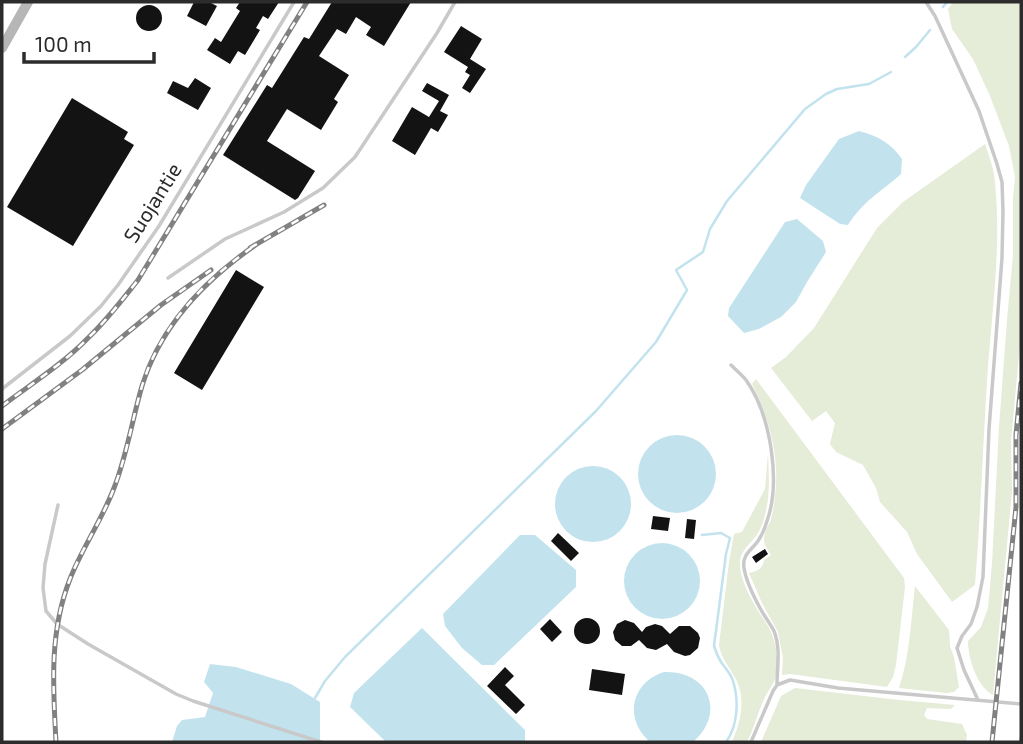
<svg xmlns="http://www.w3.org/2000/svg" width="1023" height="744" font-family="'Exo 2',sans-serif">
	<rect width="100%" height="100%" fill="#fff"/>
	<!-- green -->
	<path fill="#e5ecd8" d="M953,2h68v332l-10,107 1,50 -19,204c-16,-8 -25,-37 -25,-54l13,-14 7,-19 4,-44 7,-137 8,-107 6,-65v-57l2,-21 -6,-31 -19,-50 -17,-37 -21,-30 -4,-20z
		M985,144c3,9 7,20 9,30 8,64 -1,129 -6,192 -5,73 -7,146 -13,219l-23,17 -35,-48 -10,-22 -27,-30 -4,-14 -13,-23 -27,-13 -6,-8 5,-21 -9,-12 -14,10 -41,-53 15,-11 28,-29 63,-100 26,-26z
		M756,379l148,199 1,9 -9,78 -3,12 -6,10 -97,-13 -8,1 1,-17 -5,-26 -16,-29 -13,-30c8,-2 14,-4 15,-13l7,-5c-3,-5 -7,-10 -7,-15 -1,-7 5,-15 7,-21 3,-11 4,-22 5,-33 2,-36 -8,-71 -24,-102z
		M768,453c1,25 3,50 -7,74 -5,14 -21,21 -21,36 -1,19 18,48 28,63 8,13 12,38 7,53 -2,6 -7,12 -10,18 -7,15 -11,31 -18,45h-15c9,-21 15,-45 2,-66 -6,-11 -13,-18 -15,-31l10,-83 5,-28 8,-2 23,-43z
		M915,586l34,44 1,16 4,11 5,30 -5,5 -8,1 -47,-5c11,-33 12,-68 16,-102z
		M795,688l104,12 56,5 -4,4 -24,-1 -3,7 3,4 35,5 5,11 -1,7h-205l20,-46z"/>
	<!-- water -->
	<path fill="#c2e3ee" d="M859,131c19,5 32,12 43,28l-1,15c-20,18 -38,27 -53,51l-8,-1 -40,-26 6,-13 33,-46z
		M797,219l26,22 3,11 -19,30 -11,20 -15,15 -22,12 -15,4 -16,-17 1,-8 56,-86z
		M638 474a39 39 0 1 1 78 0a39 39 0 1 1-78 0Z
		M555 504a38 38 0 1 1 76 0a38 38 0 1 1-76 0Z
		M520,535h15l41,35v17l-82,78h-12l-20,-17 -17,-22 -2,-12z
		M624 581a38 38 0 1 1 76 0a38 38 0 1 1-76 0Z
		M422,628l103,102v12h-139l-36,-35 4,-14z
		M210,664l26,3 55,17 29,18v40h-148l5,-16 5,-6 23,-3 8,-24 -9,-11z
		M664,672c44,-2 63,40 29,70h-43c-26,-22 -20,-59 14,-70z"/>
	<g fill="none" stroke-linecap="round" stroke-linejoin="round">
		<!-- stream -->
		<path stroke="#c2e3ee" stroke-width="2.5" d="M943,7l4,-5
			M905,57l11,-10 14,-17
			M702,535l19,-2 9,5 -4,16 -12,92c2,6 4,11 7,16 4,6 10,12 12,19 6,19 5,45 -7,61
			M315,698l10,-17 20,-24 251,-246 60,-69 31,-52 -11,-20 27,-18 7,-23 17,-28 78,-92 21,-15 11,-5 32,-5 22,-12"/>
	</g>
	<!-- building -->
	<path fill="#131313" d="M194,2h15l8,4 -11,20 -19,-10z
		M240,2h39l-11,17 -5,-3 -7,12 4,2 -15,25 -7,-4 -8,13 -23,-14 8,-12 6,4 19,-31 -4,-3z
		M332,2h79l-27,44 -18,-11 5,-8 -15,-10 -10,17 -9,-5 -18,27 30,19 -15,24 4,3 -17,28 -34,-21 -20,32 48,30 -17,27 -3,2 -72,-45 44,-70 5,3 32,-51 5,2z
		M136 18a13 13 0 1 1 26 0a13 13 0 1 1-26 0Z
		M461,26l21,13 -12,20 16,10 -16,24 -8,-5 8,-13 -5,-3 3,-5 -24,-15z
		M195,78l16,10 -13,22 -31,-17 6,-12 15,7z
		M427,83l22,12 -9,16 8,4 -10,17 -7,-4 -16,27 -23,-14 20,-34 17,10 10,-16 -17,-10z
		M72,98l56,34 -4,7 10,6 -61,101 -66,-39z
		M236,270l28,17 -62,103 -28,-17z
		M653,516l17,2 -2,13 -17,-2z
		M687,519l9,1 -2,19 -9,-1z
		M558,533l21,20 -8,8 -20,-20z
		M765,549l3,5 -12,9 -4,-6z
		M574 631a13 13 0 1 1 26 0a13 13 0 1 1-26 0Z
		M550,619l12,13 -10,10 -12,-13z
		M625,620l9,3 8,9 4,-5 9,-3 7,2 8,8 9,-8h11l8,7 2,5 -2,10 -8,7 -5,1 -11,-4 -7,-8 -11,6 -9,-2 -8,-8 -8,6h-9l-7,-6 -2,-8 4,-8z
		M505,667l9,9 -9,9 20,20 -9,9 -29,-28z
		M592,669l33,5 -3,21 -33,-5z"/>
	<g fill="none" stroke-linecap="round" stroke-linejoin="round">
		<!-- lane -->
		<path stroke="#c9c9c9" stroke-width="3.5" d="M926,2l9,14 44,95 18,53 5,18 1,29 -1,47 -13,171 -6,148 -6,30 -6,17 -9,12 -5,12 7,22 14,30
			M168,278l57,-39 59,-27 39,-24 32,-31 82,-124 18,-31
			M731,365c5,5 11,10 15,15 25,35 35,102 21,141 -2,7 -5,14 -9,20 -7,10 -16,13 -14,27 2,13 10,29 16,40 4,8 10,15 14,23 7,18 3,36 3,54
			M2,389l68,-53 31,-30 17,-21 41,-59 135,-224
			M58,505l-13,59 -2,24 3,23 11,13 31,20 88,50 17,7 128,41
			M751,742l22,-51 4,-6 13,-5 48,8 183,16
			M1021,742v-4"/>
		<!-- secondary -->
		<path stroke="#b6b6b6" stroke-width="10" d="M2,48l26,-46"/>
		<!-- rail casing -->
		<g stroke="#818181" stroke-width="5">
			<path id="rail" d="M250,248l74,-43
				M2,406c29,-22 61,-42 86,-68 19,-18 34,-38 50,-58l169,-278
				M2,429l80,-59 79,-65 50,-35
				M56,742c-3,-55 -7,-110 14,-163 12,-31 32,-59 44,-91 13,-33 18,-68 28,-102 19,-62 64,-107 115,-142
				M992,742l24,-235v-72l5,-52"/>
		</g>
		<!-- rail -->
		<use href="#rail" stroke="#fff" stroke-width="2.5" stroke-dasharray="8" stroke-linecap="butt"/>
	</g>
	<g text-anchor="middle" stroke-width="7" stroke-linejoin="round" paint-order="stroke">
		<!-- street labels -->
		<g font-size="21" fill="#2c2c2c" stroke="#fff">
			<text transform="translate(153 203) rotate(-58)" y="7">Suojantie</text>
		</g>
	</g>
	<!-- border -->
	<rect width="1023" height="744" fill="none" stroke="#2c2c2c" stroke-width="7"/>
	<!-- scale -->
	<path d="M24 52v10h130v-10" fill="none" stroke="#2c2c2c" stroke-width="3.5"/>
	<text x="35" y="52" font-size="21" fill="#2c2c2c" stroke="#ffffff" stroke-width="5" paint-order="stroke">100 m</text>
</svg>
